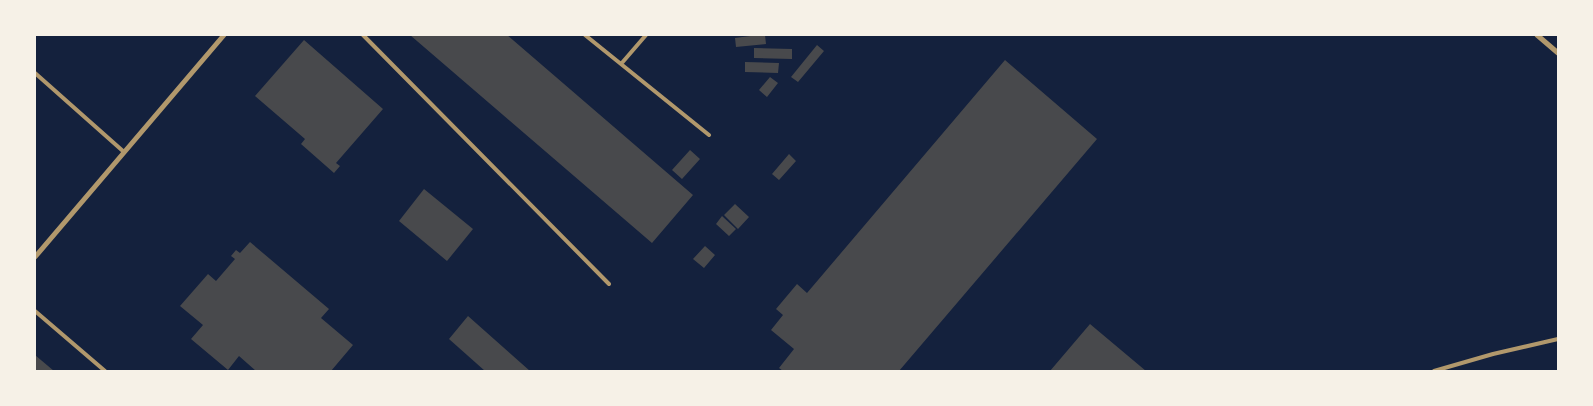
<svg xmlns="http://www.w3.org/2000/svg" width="1593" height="406" font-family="Inter,sans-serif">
	<rect width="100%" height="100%" fill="#14213d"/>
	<!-- building -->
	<path fill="#48494c" d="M410,35h97l186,160 -41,48z
		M758,35h7l1,9 -30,3 -1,-9z
		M304,40l79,69 -47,54 4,3 -6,7 -33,-29 4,-5 -50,-43z
		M817,45l7,6 -26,31 -7,-5z
		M754,48l38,1v10l-38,-1z
		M1005,60l92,79 -198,232h-116l-4,-3 15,-19 -23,-19 12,-15 -7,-6 21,-25 10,9z
		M745,62l34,1 -1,10 -33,-1z
		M770,77l8,6 -11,14 -8,-7z
		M690,150l10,9 -18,20 -10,-9z
		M789,154l7,7 -17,19 -7,-6z
		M424,189l49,40 -26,32 -48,-40z
		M735,204l14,13 -11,12 -14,-14z
		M722,216l14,13 -7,7 -13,-12z
		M250,242l79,67 -8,9 32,27 -22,26h-75l-17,-15 -11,14 -37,-31 12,-14 -23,-19 28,-32 8,7 19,-22 -4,-3 5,-6 4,3z
		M705,246l10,9 -11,13 -11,-9z
		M468,316l62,55h-45l-36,-32z
		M1090,324l56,47h-96z
		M35,355l19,16h-19z"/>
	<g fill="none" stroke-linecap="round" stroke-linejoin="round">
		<!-- service -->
		<path stroke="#b1986c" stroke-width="4" d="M363,35l246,249
			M585,35l124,100
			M621,64l25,-29
			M35,73l89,79
			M35,311l70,60
			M1434,371l59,-17 65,-15"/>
		<!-- minor -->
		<path stroke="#b1986c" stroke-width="5" d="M1537,35l21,18
			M35,257l189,-222"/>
	</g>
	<!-- border -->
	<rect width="1593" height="406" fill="none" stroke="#f6f1e7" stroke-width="72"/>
</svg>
